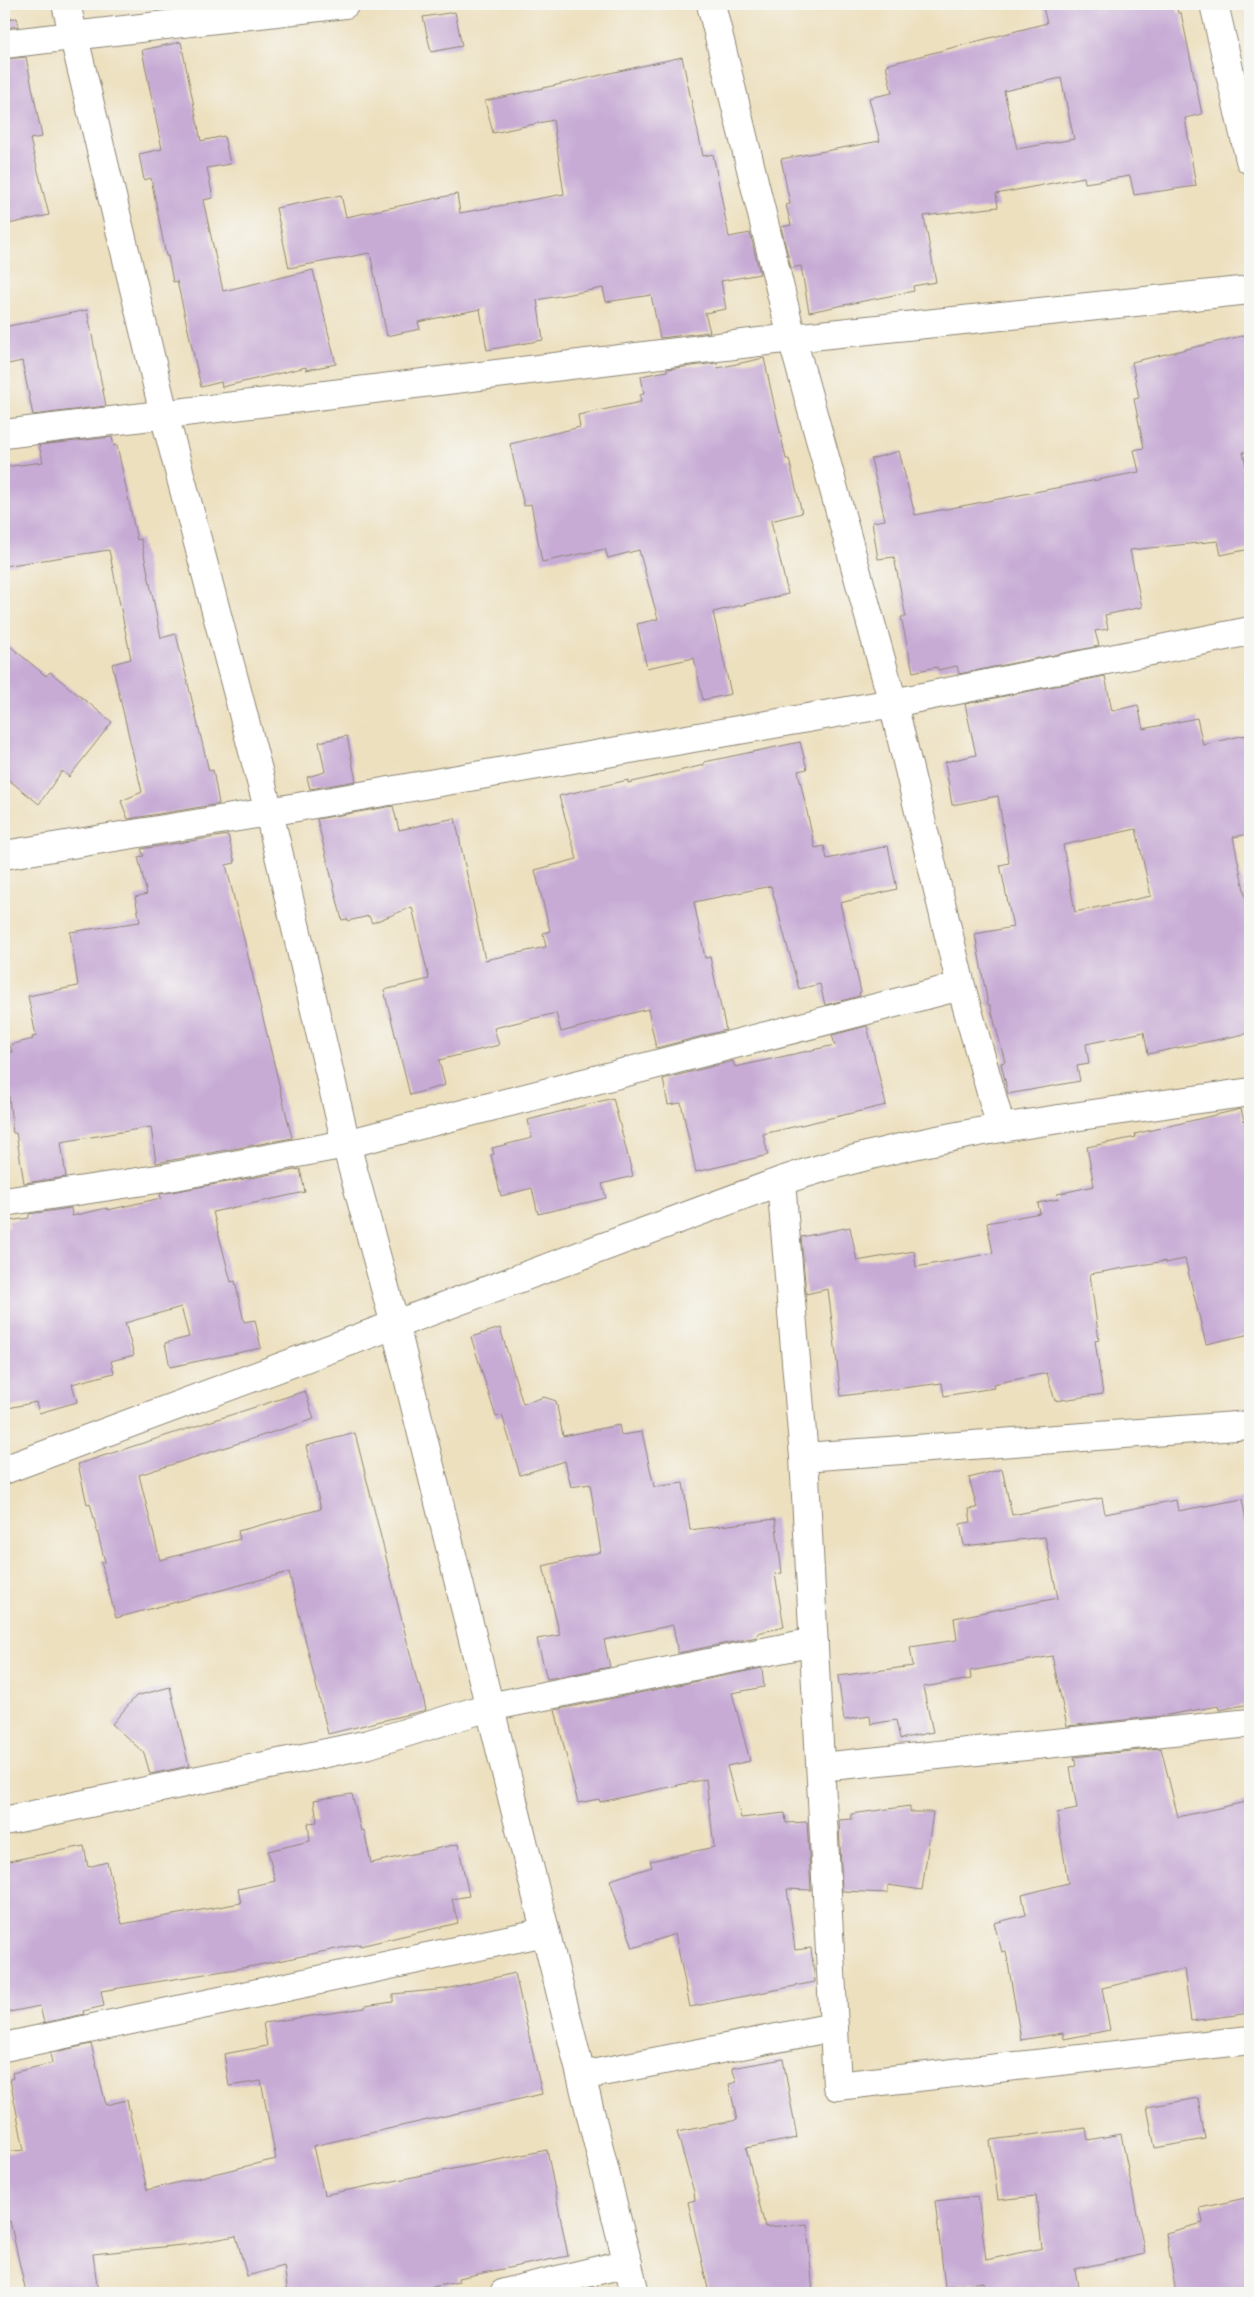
<svg xmlns="http://www.w3.org/2000/svg" width="1254" height="2297" font-family="Mali,sans-serif">
	<rect width="100%" height="100%" fill="#f6f6f2"/>
	<filter id="ink" filterUnits="userSpaceOnUse"><feTurbulence type="fractalNoise" baseFrequency=".02" numOctaves="2"/><feDisplacementMap in="SourceGraphic" scale="10" xChannelSelector="R" yChannelSelector="G"/><feConvolveMatrix kernelMatrix="1 2 1 2 8 2 1 2 1" color-interpolation-filters="sRGB"/></filter>
	<filter id="wash" filterUnits="userSpaceOnUse"><feTurbulence type="fractalNoise" baseFrequency=".0096" numOctaves="4" result="noise"/><feDisplacementMap in="SourceGraphic" scale="20" xChannelSelector="R" yChannelSelector="G"/><feGaussianBlur stdDeviation="1.12" result="paint"/><feColorMatrix in="noise" values="0 0 0 0 0 0 0 0 0 0 0 0 0 0 0 0 0 1.4 0 .05"/><feComposite in="paint" operator="in"/></filter>
	<g filter="url(#wash)">
		<rect width="100%" height="100%" fill="#ede0bf"/>
		<g id="blocks">
			<!-- building -->
			<path fill="#c7abd5" fill-rule="evenodd" d="M1042,4h134l2,9h3l21,101 -17,4 11,68 -62,9 -4,-19 -45,7 -1,-6 -88,17 2,13 -74,9 12,66 -23,4 1,5 -105,21 -8,-46 -10,2 -10,-41 10,-2 -5,-20 4,-1 -9,-45 99,-18 -11,-43 23,-5 -6,-28 161,-42zM1061,78l13,61 -57,10 -13,-58z
				M455,12l7,34 -31,6 -8,-35z
				M17,18l2,8 -15,2v-9z
				M181,42l20,99 23,-5 6,28 -23,4 6,30 -10,2 20,91 90,-21 23,94 -30,6v-3l-84,20 -1,-5 -20,5 -24,-106 -4,1 -5,-26h-2l-15,-78 -7,2 -5,-26 23,-5 -20,-99z
				M26,57l16,80 -12,2 19,76 -45,10v-166z
				M682,57l21,99 10,-2 16,83 21,-4 10,41 -39,7 5,28 -21,4 5,19 -50,6 -9,-43 -45,7 -3,-14 -66,12 6,40 -56,10 -7,-41 -62,13 2,7 -33,7 -17,-83 -81,15 -13,-60 65,-13 5,22 111,-23 3,19 104,-19 -11,-74 -60,13 -8,-32z
				M87,310l19,96 -73,9 -11,-54 -18,4v-38z
				M1250,334v117l-7,1 7,33v64l-29,6 -3,-14 -88,9 12,57 -37,8 3,14 -13,2 4,15 -140,28 -2,-8 -19,4 -1,-3 -24,5 -12,-55h5l-12,-60 -16,2 -6,-37 13,-2 -14,-61 28,-8 16,64 224,-43 -5,-22 10,-2 -10,-49 5,-1 -7,-36z
				M764,358l22,101h3l13,54 -31,8 17,73 -75,18 18,82 -28,6 -9,-42 -47,10 -10,-44 21,-5 -19,-69 -31,8 -3,-9 -63,13 -11,-58 -7,2 -14,-62 70,-17 -2,-12 63,-13 -1,-7 4,-1 -3,-18 26,-5v-2l50,-6 1,5z
				M112,437l2,9 3,-1 20,95 4,-1 20,99 15,-4 33,137 4,-1 6,34 -91,15 -7,-18 21,-9 -30,-128 19,-5 -22,-109 -105,16v-99l39,-5 -4,-17z
				M4,641l42,35 4,-4 62,50 -43,55 -7,-6 -23,33 -35,-28z
				M1105,676l7,35 26,-6 5,24 54,-11 6,27 42,-10 5,23v76l-17,3 17,82v114l-102,21 -4,-22 -58,12 3,20 -12,2 3,15 -72,13 -7,-31 4,-1 -15,-57h-2l-13,-71 38,-7 -13,-62 9,-2 -11,-67 -46,9 -7,-43 31,-7 -11,-51zM1136,829l15,67 -76,16 -12,-67z
				M347,736l9,45 -46,8 -3,-12 18,-5 -6,-30z
				M800,742l7,27 -9,2 17,77 9,-2 3,13 61,-13 9,43 -57,14 21,89 -2,1 1,3 -35,9 -5,-21 -21,5 -28,-103 -77,16 11,56 5,-1 16,73 -70,18 -8,-39 -87,23 -5,-19 -62,15 5,17 -60,15 6,25 -35,10 -26,-105 45,-11 -17,-72 -40,16 -3,-7 -21,5v-2l-6,1 -25,-101 76,-13 6,24 56,-12 30,142 61,-13 -3,-14 7,-2 -15,-61 42,-11 -18,-63 69,-16v3l76,-18v-3z
				M228,835l7,28 -9,2 66,273 -136,25 -5,-36 -90,15 5,35 -42,6 -8,-50h-3l-9,-79 8,-2 -2,-7 23,-6 -1,-2 4,-1 -8,-40 50,-10 -8,-54 70,-10 -5,-25 12,-3 -9,-37 6,-1 -3,-7z
				M867,1026l19,79 -123,29 5,21 -72,17 -15,-69 -13,2 -5,-26 70,-18 2,6 100,-22 -3,-10z
				M613,1098l20,78 -31,8 4,14 -68,16 -6,-26 -31,8 -10,-41 3,-1 -2,-6 40,-10 -4,-18z
				M1241,1109l3,12 6,-1v214l-44,10 -21,-85 -20,4v-2l-75,13 9,66 -4,1 8,53 -48,7 -8,-28 -54,11 1,4 -50,8 -2,-13 -101,13 -13,-107 -22,5 -5,-57 49,-10 7,34 57,-10 2,16 77,-14 -6,-30 53,-10 -2,-10 20,-4 -1,-5 37,-8 -7,-39 49,-10 -1,-3z
				M300,1169l5,23 -92,20 18,70 4,-1 9,41 11,-2 6,28 -91,19 -5,-24 24,-6 -8,-30 -56,16 9,32 -23,6 3,12 -42,11 5,18 -38,11 -3,-11 -32,7v-181l5,-1 -1,-6 21,-3v-4l42,-6 1,8 35,-8 1,2 53,-12 -1,-4z
				M500,1328l23,76 21,-7 12,4 7,35 56,-11 2,10 21,-3 12,55 29,-4 7,47 85,-11 7,54 -7,1 9,53 -26,6 -1,4 -79,16 -5,-28 -69,15 6,27 -63,12 -10,-40 23,-4 -17,-69 58,-14 -11,-68 -19,3 -6,-26 -45,14 -18,-60 -6,2 -25,-80z
				M305,1391l9,28 -175,56 21,85 80,-21 -2,-8 83,-22 -15,-63 49,-13 63,252 2,-1 6,26 -98,24 -39,-162 -173,46 -15,-56h4l-15,-59 -3,1 -9,-40z
				M1002,1469l10,46 90,-17 3,16 71,-14 2,11 64,-12 8,42v163l-31,6 -1,-4 -56,10 -95,10 -15,-70 -82,15 1,8 -48,8 10,45 -33,7 -4,-19 -25,4 -1,-8 -26,4 -6,-44 75,-10 -3,-19 47,-7 -3,-22 104,-20 -13,-61 -81,9 -4,-22 11,-2 -2,-13 8,-1 -8,-30z
				M762,1668l2,19 -32,6 18,68 -23,5 14,52 44,-5 1,10 21,-1 4,68 -24,-1 8,61 16,-2 4,34 -125,25 -15,-73 -42,14 -23,-68 42,-13 -2,-6 64,-14 -8,-68 -106,23 -1,-3 -21,4 -23,-93z
				M170,1687l19,79 -39,8 -6,-21 -32,-29 24,-28z
				M1161,1748l17,69 72,-16v212l-59,8 -7,-52 -82,19 8,42 -46,9 -1,-6 -42,7 -15,-89 -4,1 -8,-29 32,-8 -4,-20 46,-12 -11,-70 20,-4 -7,-42 6,-1 -2,-9z
				M352,1794l9,37 3,-1 7,33 87,-19 11,52 -17,3 6,24 -98,23v-2l-106,22 -153,25 3,15 -21,5 1,3 -40,9 -4,-17 -36,7v-151l80,-16 4,21 19,-5 15,62 119,-21 -3,-14 37,-8 -7,-30 42,-10 -2,-18 9,-1 -3,-22z
				M910,1806v6h23l-11,78 -34,-5v8l-46,-2 -3,-71 13,-1 -1,-5z
				M515,1973l27,121 -229,52 11,49 223,-45 21,106 -110,22 1,4 -61,11h-110l-4,-27 -37,10 -11,-40 -44,8 -99,10 5,39h-72l-16,-72 -6,1v-70l20,-2 -14,-71 3,-1 -1,-5 40,-10 -2,-10 41,-9 15,61 21,-5 20,90 129,-31 -15,-78 -32,5 -5,-32 43,-8 -4,-23 102,-15v-2l28,-4v-8l53,-5z
				M783,2059l14,79 -51,10 19,79 42,-3 6,69h-104l-21,-91 7,-2 -1,-8 -17,-60 60,-12 -8,-36 8,-2 -5,-14z
				M1198,2098l7,41 -50,9 -8,-41z
				M1086,2128l2,12 33,-6 24,120 -70,15 4,24h-95v-11l-39,5 -10,-86 43,-5 8,64 56,-12 -6,-52 -38,4 -8,-60z
				M1250,2197v96h-74l-10,-60 37,-10 -3,-15z"/>
		</g>
	</g>
	<g filter="url(#ink)">
		<use href="#blocks" fill-opacity="0" stroke="#8c8675" stroke-width="1"/>
		<g fill="none" stroke-linecap="round" stroke-linejoin="round">
			<!-- minor casing -->
			<g stroke="#8c8675" stroke-width="30">
				<path id="minor" d="M66,4l98,410 105,398 77,332 49,181 240,968
					M711,4l81,334 101,365 68,283 40,142
					M1214,4l36,156
					M4,44l341,-40
					M4,434l788,-96 458,-48
					M4,855l265,-43 624,-109 357,-72
					M781,1181l23,276 33,629 413,-46
					M4,1202l160,-24 182,-34 615,-158
					M804,1457l446,-32
					M4,1470l777,-289c151,-51 312,-66 469,-89
					M821,1767l429,-44
					M4,1821l365,-77 120,-37 325,-65
					M4,2047l541,-115
					M581,2076l253,-49
					M504,2293l124,-30"/>
			</g>
			<!-- minor -->
			<use href="#minor" stroke="#fff" stroke-width="28"/>
		</g>
	</g>
	<!-- margin -->
	<rect width="1254" height="2297" fill="none" stroke="#f6f6f2" stroke-width="20"/>
</svg>
